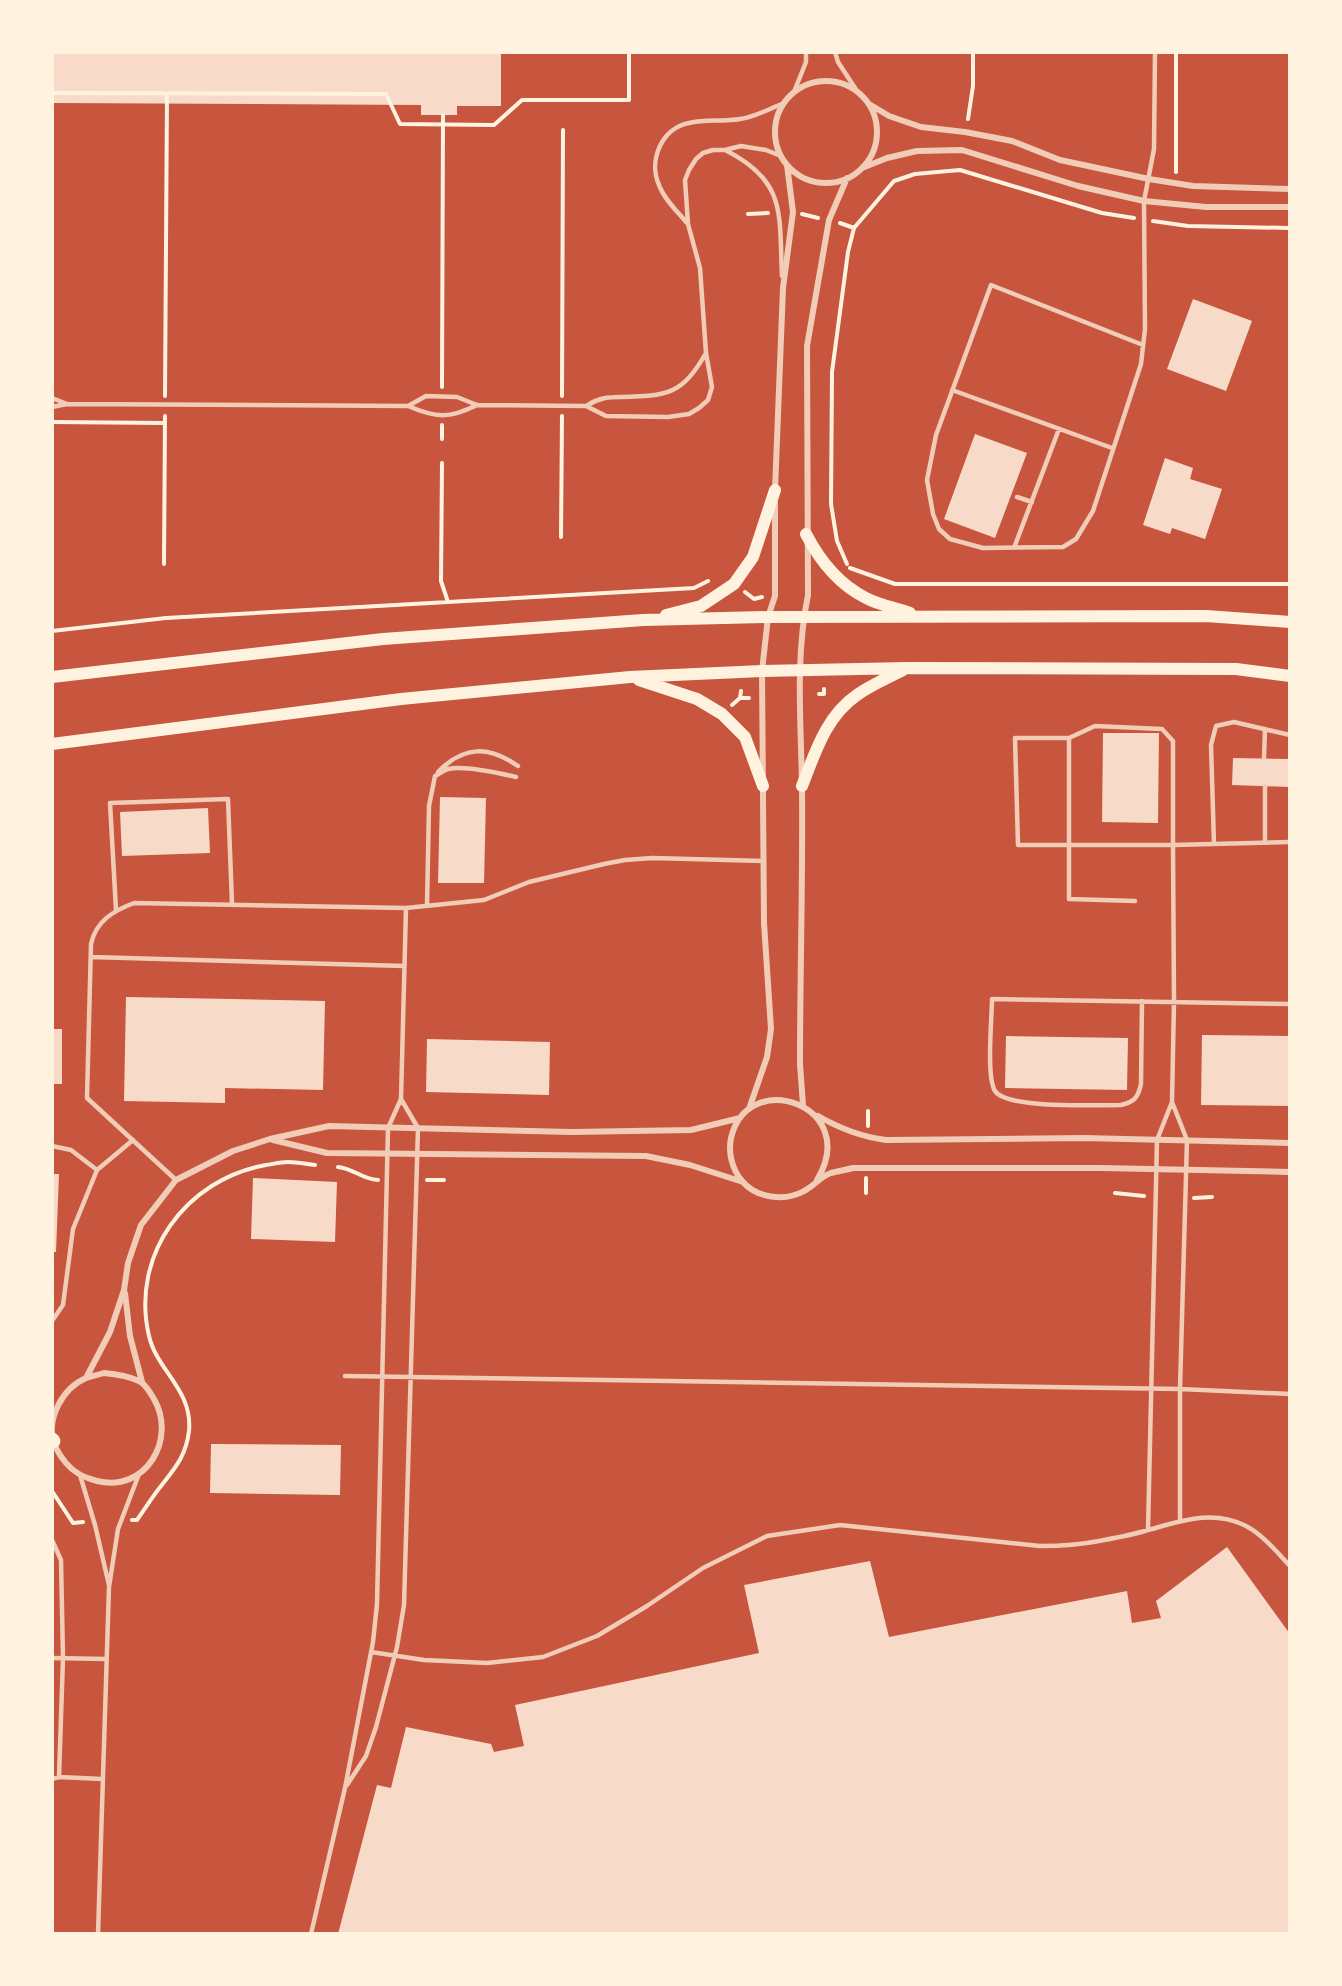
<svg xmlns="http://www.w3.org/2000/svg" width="1342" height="1986" font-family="Roboto,sans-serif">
	<rect width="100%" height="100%" fill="#c8553d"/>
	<!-- building -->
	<path fill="#f7dbc8" d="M52,52h449v54h-44v9h-36v-10l-369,-2z
		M1193,299l59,22 -26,70 -59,-22z
		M975,434l52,19 -32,85 -51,-19z
		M1165,458l28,10 -3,11 32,10 -17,50 -33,-11 -2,6 -27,-9z
		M1103,733h56l-1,90 -56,-1z
		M1233,758l57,1 -1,28 -57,-2z
		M440,797l46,1 -2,85h-46z
		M208,808l2,45 -88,3 -2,-44z
		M126,997l199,4 -2,89 -98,-2v15l-101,-2z
		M52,1029h10v55h-10z
		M1202,1035l88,1v70l-89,-1z
		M1006,1036l122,2 -1,52 -122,-2z
		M427,1039l123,3 -1,53 -123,-3z
		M52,1174h7l-3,78h-4z
		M253,1178l84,4 -2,60 -84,-3z
		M211,1444l130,1 -1,50 -130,-2z
		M1227,1547l63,87v300h-952l39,-149 14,3 15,-61 85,17 3,8 30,-6 -9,-41 244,-52 -15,-68 126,-24 19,76 238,-46 5,32 29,-5 -5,-17z"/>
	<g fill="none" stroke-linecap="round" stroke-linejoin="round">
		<!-- path -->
		<path stroke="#fff3e0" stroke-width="4" d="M52,93l334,1 14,30 94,1 28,-25h107v-48
			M968,119l5,-33v-34
			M1176,172v-120
			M748,214l20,-1
			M802,214l16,4
			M1153,221l35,5 102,2
			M840,223l14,5
			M442,387l1,-272
			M165,396l2,-302
			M562,396l1,-266
			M52,422l113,1
			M442,425v14
			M442,463l-1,118 7,21
			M561,537l1,-121
			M164,564l1,-148
			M847,564l-10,-23 -6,-37 1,-132 16,-120 6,-24 40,-47 21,-7 45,-4 142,43 32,5
			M850,568l45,16h395
			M745,592l9,7 8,-2
			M52,631l114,-13 528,-30 14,-7
			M741,691l-1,7h9
			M819,694h5v-5
			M732,705l8,-7
			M868,1126v-15
			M338,1167c17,2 23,12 40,13
			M427,1180h17
			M866,1193v-15
			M1115,1193l29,3
			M1194,1198l18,-1
			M52,1491l21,32 10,-1
			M132,1520h5c8,-11 15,-23 24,-34 14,-18 25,-30 28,-55 4,-41 -32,-60 -40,-95 -19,-81 37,-157 117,-171 7,-1 15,-3 22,-3 9,0 18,2 27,3"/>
		<!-- service -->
		<path stroke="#f1ccb7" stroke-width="4.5" d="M835,52l3,10 19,29
			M794,92l12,-30v-10
			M725,150c62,31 54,64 57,126
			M686,222c-9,-11 -22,-23 -27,-37 -11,-25 3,-57 30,-62 16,-4 34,-1 51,-4 15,-2 29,-10 44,-16
			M1143,345l-152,-60 -55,150 -9,45 6,34 6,15 11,10 33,9 80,-1 13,-8 17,-28 48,-147 4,-35 -1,-128 10,-52 1,-97
			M952,390l160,58
			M52,398l15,6
			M408,406l18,-10 31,1 20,8 109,1 20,10 62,1 21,-3 10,-6 9,-8 4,-13 -6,-34 -6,-85 -12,-44 -3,-44 4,-10 7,-11 7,-6 10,-3h12l16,-4 25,4 15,6
			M586,406c12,-8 22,-9 35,-9 46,-1 61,-2 85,-44
			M52,407l15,-3 341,2c28,12 41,13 69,-1
			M1017,497l15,5
			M1014,548l45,-119
			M1069,738l26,-12 67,3 11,12v104h-155l-3,-107h54v161l66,2
			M1264,758l1,-29
			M438,772c26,-27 51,-26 80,-6
			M1265,843v-57
			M1214,844l-3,-99 5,-19 18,-4 56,13
			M427,906l2,-100 6,-30c4,-2 9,-6 13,-7 17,-4 51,4 68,8
			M116,910l-6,-107 118,-4 4,105
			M91,957l313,9
			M1142,1001l-1,83c-3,14 -7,18 -20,21 -23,0 -115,4 -126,-14 -9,-14 -3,-74 -3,-92l298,5
			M1172,1102l15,38 -7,249v132
			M52,1146l19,4 26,20
			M176,1180l-89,-82 4,-154c5,-23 22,-33 43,-41l272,5 78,-8 45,-18 75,-18 21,-4 27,-2 112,3
			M52,1321l11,-16 10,-76 24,-59 36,-30
			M345,1376l835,13 110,5
			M80,1475l15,50 14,60
			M1148,1530l9,-390 15,-38 2,-100 -1,-157 117,-3
			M52,1540l9,20 2,98 -4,119
			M371,1652l53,8 63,3 56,-6 54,-21 50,-30 56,-38 64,-32 73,-11 200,21c19,0 39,-1 59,-5 16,-3 33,-6 49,-11 33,-9 65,-21 98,-4 17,9 30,25 44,40
			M52,1658l54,1
			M52,1779l7,-2 43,2
			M347,1785l19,-29 10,-29 21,-80 7,-42 14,-477 -17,-29
			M98,1934l11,-347 9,-58 21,-55
			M311,1934l34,-146 28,-146 4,-38 11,-476 13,-29 5,-191"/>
		<!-- minor -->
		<path stroke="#f1ccb7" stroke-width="6" d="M775 132a51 51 0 1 1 102 0a51 51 0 1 1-102 0Z
			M869,104l20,12 32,11 44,5 47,9 48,19 89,19 44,7 97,3
			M862,168l25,-10 30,-7 45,-1 116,36 66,15 62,6h84
			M775,490l8,-202 10,-76 -6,-47
			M803,1105l-3,-41c0,-93 3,-186 2,-278 -1,-64 -7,-128 6,-191l-1,-249 22,-126 18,-42
			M749,1109l18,-52 4,-28 -7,-106 -2,-252 6,-54 7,-21v-93
			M818,1116c21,12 44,21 68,24l198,-2 206,5
			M273,1140l54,13 319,3 44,9 53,17
			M817,1180c45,-74 -69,-114 -86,-42 -3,15 1,31 11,43 14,17 43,21 62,10 10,-5 16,-14 27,-18 7,-2 15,-3 22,-5h248l189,4
			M125,1293l5,43 12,46
			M104,1373c12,1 24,3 35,8 7,3 11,12 15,18 23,40 -8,94 -57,82 -12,-3 -23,-8 -31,-18 -5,-6 -9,-12 -12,-20 -8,-25 9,-55 32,-65 5,-2 12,-3 18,-5z
			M86,1378l24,-46 14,-42 4,-27 13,-38 35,-45 57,-29 37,-12 59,-13 242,6 120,-2 49,-12"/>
		<!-- secondary -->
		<path stroke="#fff3e0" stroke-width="12" d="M806,534c14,27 32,50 60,64 13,7 30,10 44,15
			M666,615l35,-9 33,-22 19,-27 22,-67
			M52,677l331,-38 260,-19 125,-3 438,-1 84,6
			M639,680l58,19 25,15 23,23 18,49
			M52,744l349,-45 229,-22 132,-6 145,-3 329,1 54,7
			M802,786c13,-33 24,-70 55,-91 14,-10 31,-17 46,-25"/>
		<!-- primary -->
		<path stroke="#fff3e0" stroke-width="15" d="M52,1440l1,1"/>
	</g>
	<!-- border -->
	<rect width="1342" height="1986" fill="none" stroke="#fff3e0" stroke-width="108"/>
</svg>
